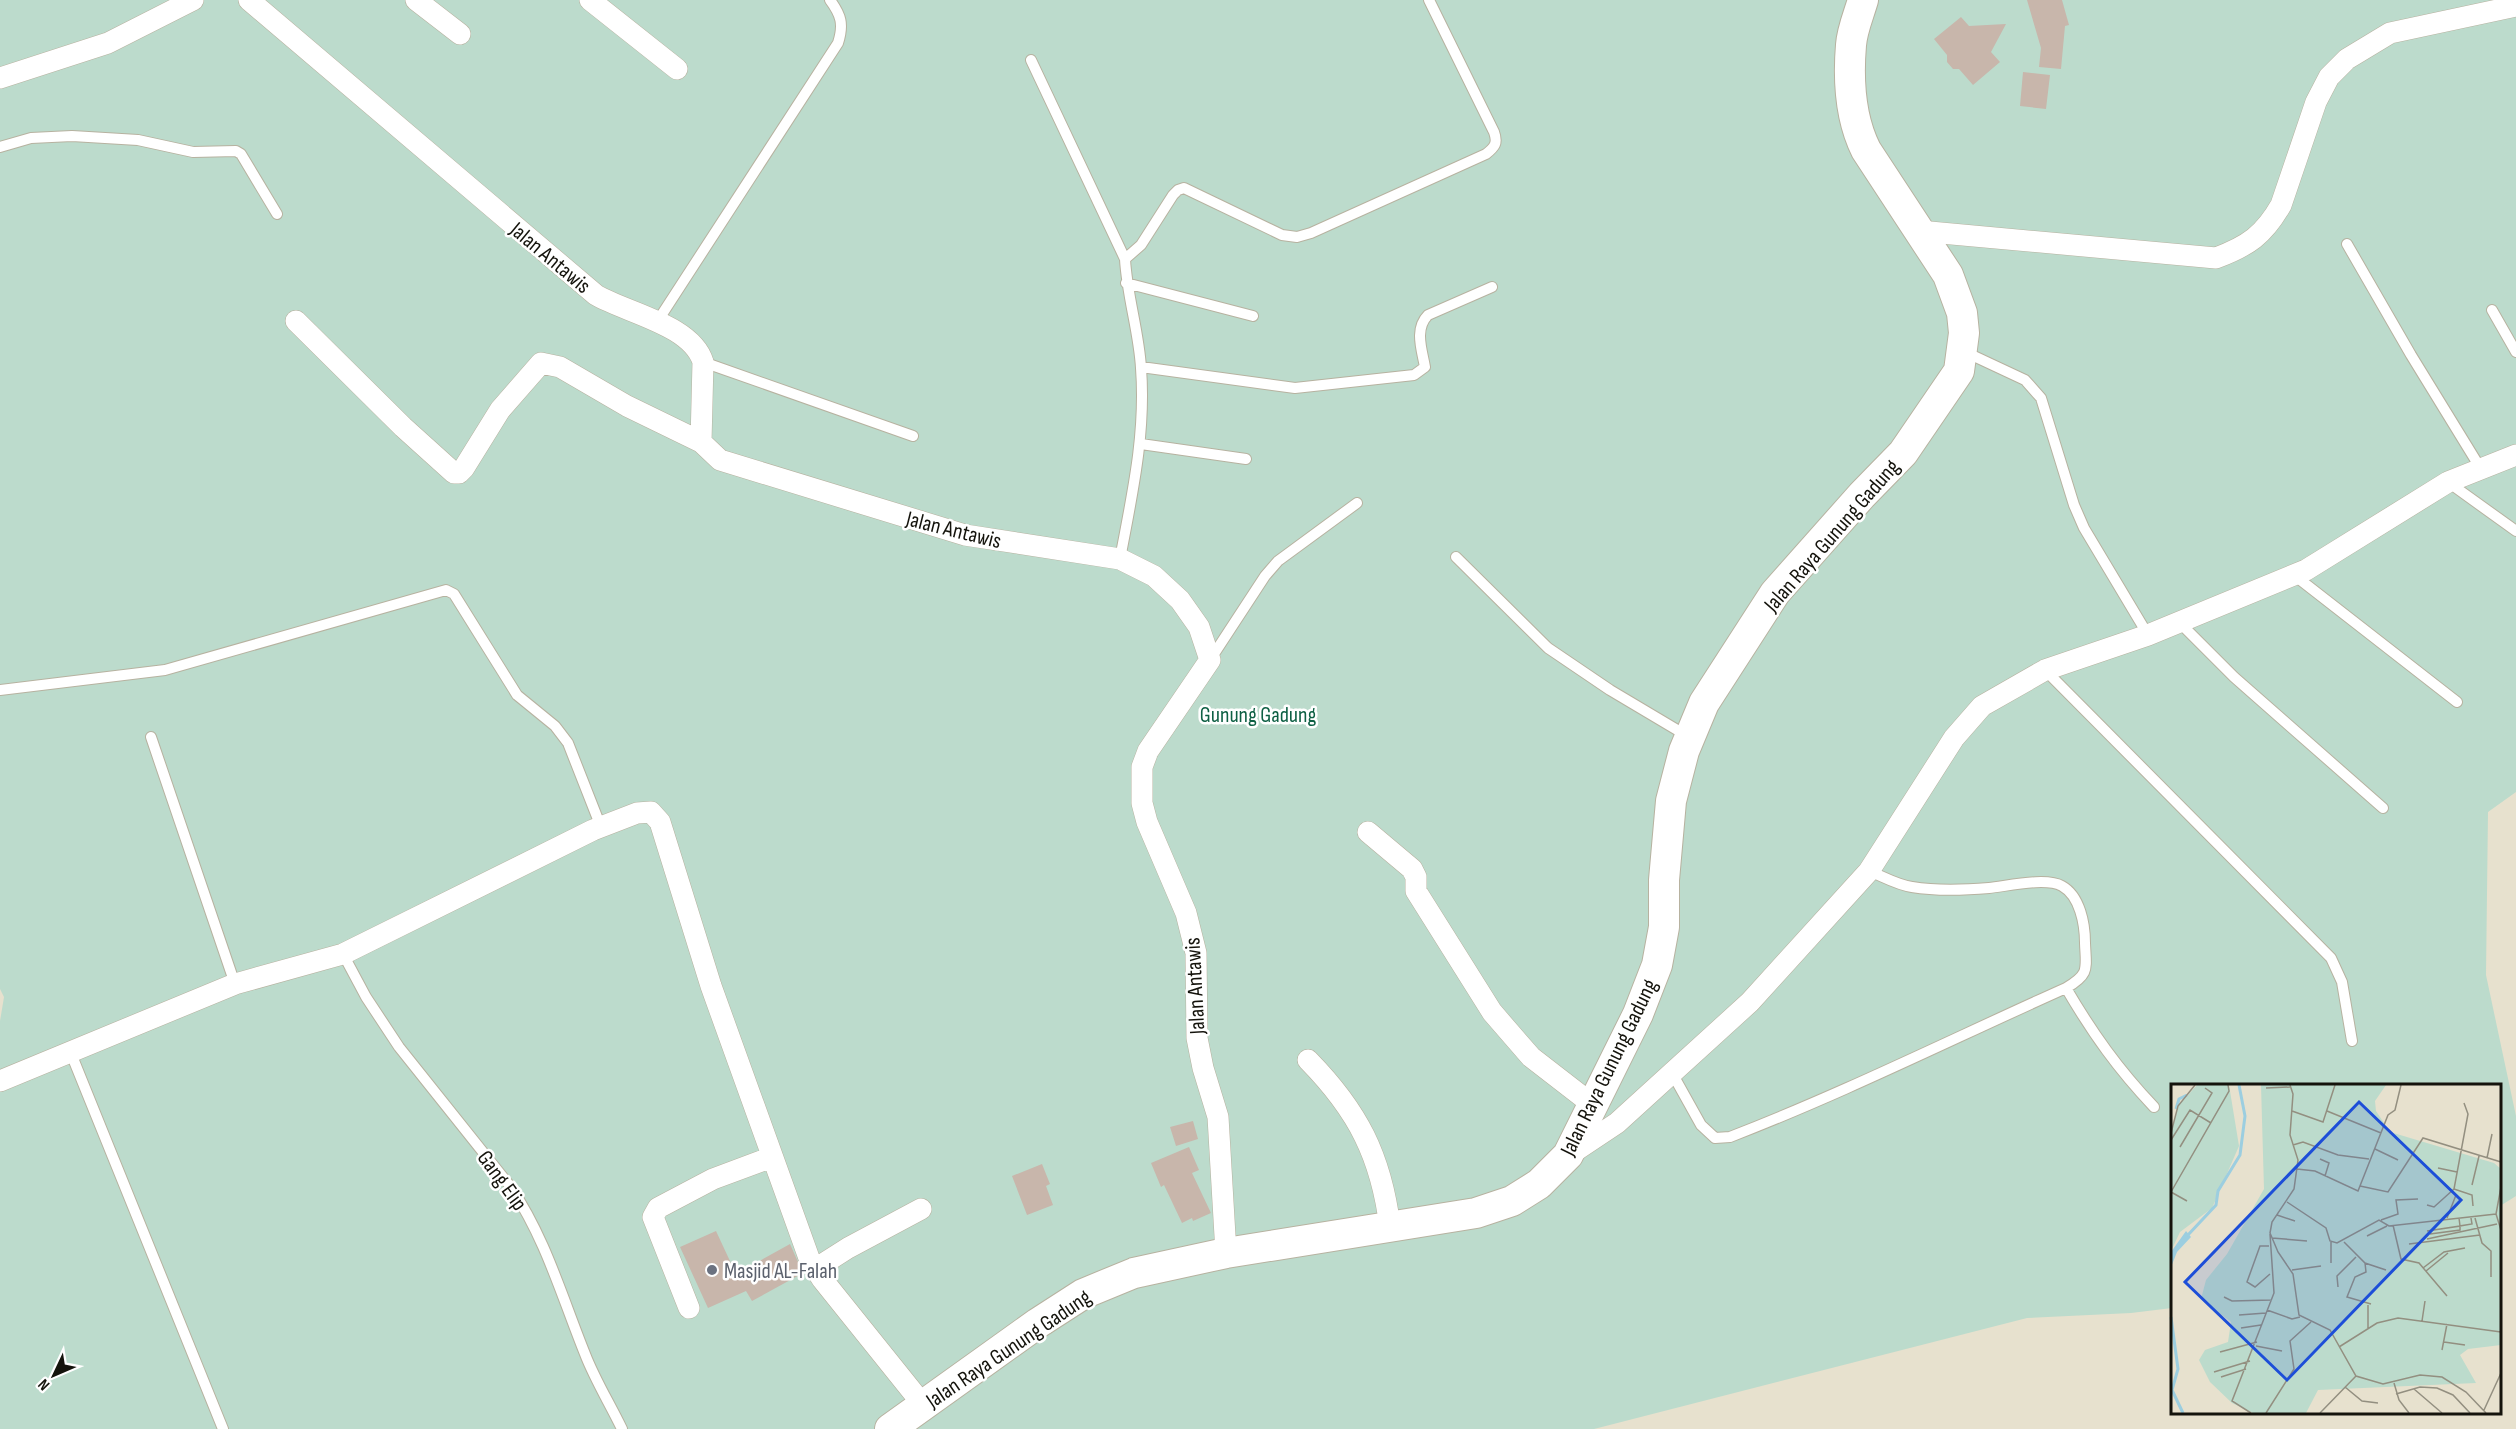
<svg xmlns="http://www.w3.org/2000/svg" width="2516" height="1429" font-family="'Sofia Sans Condensed',sans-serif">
	<rect width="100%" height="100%" fill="#e7e1ce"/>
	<!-- green -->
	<path fill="#bcdbcc" d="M0,0h2516v792l-28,20 -2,163 30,141v80l-16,10v-120h-328v222l-41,5 -104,5 -433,111h-1594v-408l4,-24 -4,-8z"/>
	<!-- building -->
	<path fill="#c8b6ab" d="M2027,0h35l7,25 -4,1 -4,43 -22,-2 2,-19z
		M1961,17l8,9 37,-2 -15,28 9,10 -27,23 -14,-16h-6l-6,-7v-7l-13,-16z
		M2023,72l27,3 -4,34 -26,-3z
		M1193,1121l5,18 -22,7 -6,-19z
		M1189,1147l10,23 -7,3 19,40 -18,8 -1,-3 -10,5 -18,-38 -3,2 -10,-24z
		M1042,1164l8,20 -4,2 7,19 -26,10 -15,-39z
		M716,1231l20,43 54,-30 13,29 -51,28 -6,-10 -38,17 -28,-61z"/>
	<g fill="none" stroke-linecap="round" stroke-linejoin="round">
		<!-- lane casing -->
		<g stroke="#b7b2a0" stroke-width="12">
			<path id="lane" d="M1031,60l94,199c2,37 14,73 16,109 5,66 -9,127 -21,191
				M0,147l31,-9 41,-2 66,4 55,12 43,-1 5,3 36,60
				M2347,244l64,111 70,114
				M1125,259l16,-14 32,-50 5,-5 6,-2 98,47 15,2 14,-4 175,-79c9,-7 12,-11 8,-22l-65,-132
				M1126,283l127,33
				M2492,310l24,42
				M657,322l181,-279c6,-19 3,-28 -8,-43
				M1963,351l62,29 16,18 33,107 10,23 64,107
				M703,362l210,74
				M1141,367l154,21 119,-13 11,-8c-3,-17 -11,-38 3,-52l64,-28
				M1141,444l105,15
				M2448,482l68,49
				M1456,557l92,91 62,42 79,47
				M2294,575l163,127
				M2179,622l55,55 149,131
				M1210,660l55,-84 13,-15 79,-58
				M2045,670l286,288 11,24 10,59
				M0,690l165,-20 281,-80 8,4 63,101 38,31 13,17 33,84
				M151,737l84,247
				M343,954l23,43 33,50 111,139c35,51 52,111 75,168 10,26 25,50 37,75
				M2066,988c27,46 52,81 88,119
				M70,1051l153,378
				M1672,1073l29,52 14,13 15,-1c114,-44 224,-99 336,-149 24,-14 20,-19 19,-45 0,-19 -5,-47 -23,-57 -16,-9 -54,0 -73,2 -24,2 -53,3 -77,-1 -15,-2 -30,-11 -43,-16"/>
		</g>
		<!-- street casing -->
		<g stroke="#b7b2a0" stroke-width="22">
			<path id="street" d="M249,0l347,295c31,18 96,30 107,67l-2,80 19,18 245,75 155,24 34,17 26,24 19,27 11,33 -62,91 -6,16v36l5,19 39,91 10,40 1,85 6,30 15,49 8,136
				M416,0l44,34
				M590,0l87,69
				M0,78l108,-35 85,-43
				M1919,231l297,27c32,-12 48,-23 65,-53l35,-103 13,-25 18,-18 43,-26 126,-27
				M296,321l107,106 51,46h5l5,-5 36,-58 41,-47 19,4 67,39 74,36
				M1368,832l44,37 4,8v14l76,121 39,45 62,48
				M1308,1060c50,51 73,96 82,167
				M0,1081l235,-97 108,-30 250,-124 44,-17 14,-1 9,10 51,164 98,272 13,21 102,127
				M1569,1155l48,-32 133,-121 119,-131 85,-133 28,-32 63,-36 103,-35 158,-65 142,-88 68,-27
				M815,1269l33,-21 73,-39
				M689,1308l-36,-91 5,-9 55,-29 59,-22"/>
		</g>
		<!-- secondary casing -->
		<g stroke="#b7b2a0" stroke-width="32">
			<path id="secondary" d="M890,1429l148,-106 45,-29 51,-21 92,-20 250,-40 36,-12 27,-17 29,-29 70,-141 19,-49 7,-38v-47l7,-79 13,-50 20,-48 71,-110 87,-98 41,-42 56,-82 5,-38 -2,-20 -14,-38 -82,-125c-16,-32 -18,-69 -15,-105 1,-15 8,-31 12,-45"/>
		</g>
		<!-- lane -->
		<use href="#lane" stroke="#fff" stroke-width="10"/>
		<!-- street -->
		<use href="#street" stroke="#fff" stroke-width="21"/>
		<!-- secondary -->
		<use href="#secondary" stroke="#fff" stroke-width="30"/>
	</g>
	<!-- markers -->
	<circle fill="#6b7280" stroke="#fff" stroke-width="2" cx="712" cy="1270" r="6"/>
	<g text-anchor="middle" stroke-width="5" stroke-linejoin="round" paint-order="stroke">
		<!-- street labels -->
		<g font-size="22" fill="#14130c" stroke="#fff">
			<text transform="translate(551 257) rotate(40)" y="8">Jalan Antawis</text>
			<text transform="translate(954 529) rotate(14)" y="8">Jalan Antawis</text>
			<text transform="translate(1831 535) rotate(-49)" y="8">Jalan Raya Gunung Gadung</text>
			<text transform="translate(1194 986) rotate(-93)" y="8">Jalan Antawis</text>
			<text transform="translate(1608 1067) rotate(-64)" y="8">Jalan Raya Gunung Gadung</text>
			<text transform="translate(503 1180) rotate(54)" y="8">Gang Elip</text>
			<text transform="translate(1008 1348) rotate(-34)" y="8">Jalan Raya Gunung Gadung</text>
		</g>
		<!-- park labels -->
		<g font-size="22" fill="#0e6044" stroke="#fff">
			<text x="1258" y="722">Gunung Gadung</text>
		</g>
		<!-- worship labels -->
		<g font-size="22" fill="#5b616d" stroke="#fff" text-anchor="start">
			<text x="724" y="1278">Masjid AL-Falah</text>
		</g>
	</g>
	<!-- overview -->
	<g transform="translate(2171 1084)">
		<rect width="330" height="330" fill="#e7e1ce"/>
		<path d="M26,1h32l10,61 -27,62 -32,24 -9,19v-117l8,-29zM90,1h125l-11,16 1,10 14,21 104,31 7,6v176l-33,4 -8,6 16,28 -158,7 -12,23h-53l-21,-10 -22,-21 -11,-22 6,-10 23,-8 3,-20 -30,-23 5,-19 21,-26 37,-65z" fill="#bcdbcc"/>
		<path d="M15,147l5,6 -14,15 -6,15v-15z" fill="#9ccee0"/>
		<path fill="none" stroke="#9ccee0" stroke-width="3" d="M5,25l3,-10 8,-4M16,152l29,-31 2,-14 22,-36 5,-39 -6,-31M0,233l7,52 -6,21 11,23"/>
		<path fill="none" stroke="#938f80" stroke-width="1.5" d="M119,1l3,9 -3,41 8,25 -4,29 -22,33 -2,11 8,19 15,22 6,41 31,15 26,46 27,8 37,-9 22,2 24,15 20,21M95,4l24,-1M293,19l4,11 -14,75 18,6 1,11M121,27l31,11 12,-37M156,27l54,22M0,49l7,-27 17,-21M0,56l19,-30 21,13M122,61l10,-3 35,13 31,4M9,63l32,-54 -7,-5M204,65l23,11M316,74l5,-24M149,75l9,4 -4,13M267,84l19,4M126,85l18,2 43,20 30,-76 7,-5 6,-25M301,101l7,-29M189,102l28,6 35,-54 78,24M330,103l-5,27 5,16M0,108l58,-101 -1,-6M0,108l16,9M116,118l39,26 4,13 7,2 42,-23 10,6 107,-12M256,121l7,2 20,-18M106,131l18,6M276,134l9,-23M304,134l7,25 9,8v26M210,136l17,-6 -2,-14 22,-1M222,141l8,34 18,4 28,33M256,147l33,-5 -1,-8M259,150l30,-4v-4l12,-2 -1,-6M196,152l20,-10M101,154l35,3M256,155l70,-15M160,158v21M173,158l21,21 21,7M238,160l71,-9M98,162h-9l-13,36 8,5 15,-13M194,179l1,9 -11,5 -8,20 24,7M252,184l21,-16 21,-4M121,186l29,-4M255,187l22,-18M167,203l-1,-11 19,-19M53,213l8,4 40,-1M197,221v23M96,226l25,9 8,-2M68,231l27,-2M251,237l3,-20M70,244l20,-3M273,258l21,3M85,262l26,5M168,263l38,-24 21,-5 103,14M271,266l5,-26M49,268l37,-10M43,288l36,-11M50,293l25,-8M223,299l5,17 10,13M174,303l17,14 16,2M243,305l28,24M225,310l24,-7 17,1 16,7 17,18M313,326l17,-37M80,329l-19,-12 42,-108 -4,-59M95,329l28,-44 -4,-28 21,-19M149,329l36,-37"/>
		<path fill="#1d4ed8" fill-opacity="0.15" stroke="#1d4ed8" stroke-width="3" d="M188,18l102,98 -174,180 -102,-98z"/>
		<rect width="330" height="330" fill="none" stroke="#14130c" stroke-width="3"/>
	</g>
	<!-- north arrow -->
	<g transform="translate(54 1375) rotate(226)" stroke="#ffffff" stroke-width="4.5" paint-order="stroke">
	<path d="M0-4.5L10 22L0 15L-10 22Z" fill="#14130c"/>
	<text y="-9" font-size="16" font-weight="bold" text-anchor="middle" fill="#14130c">N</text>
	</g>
</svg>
